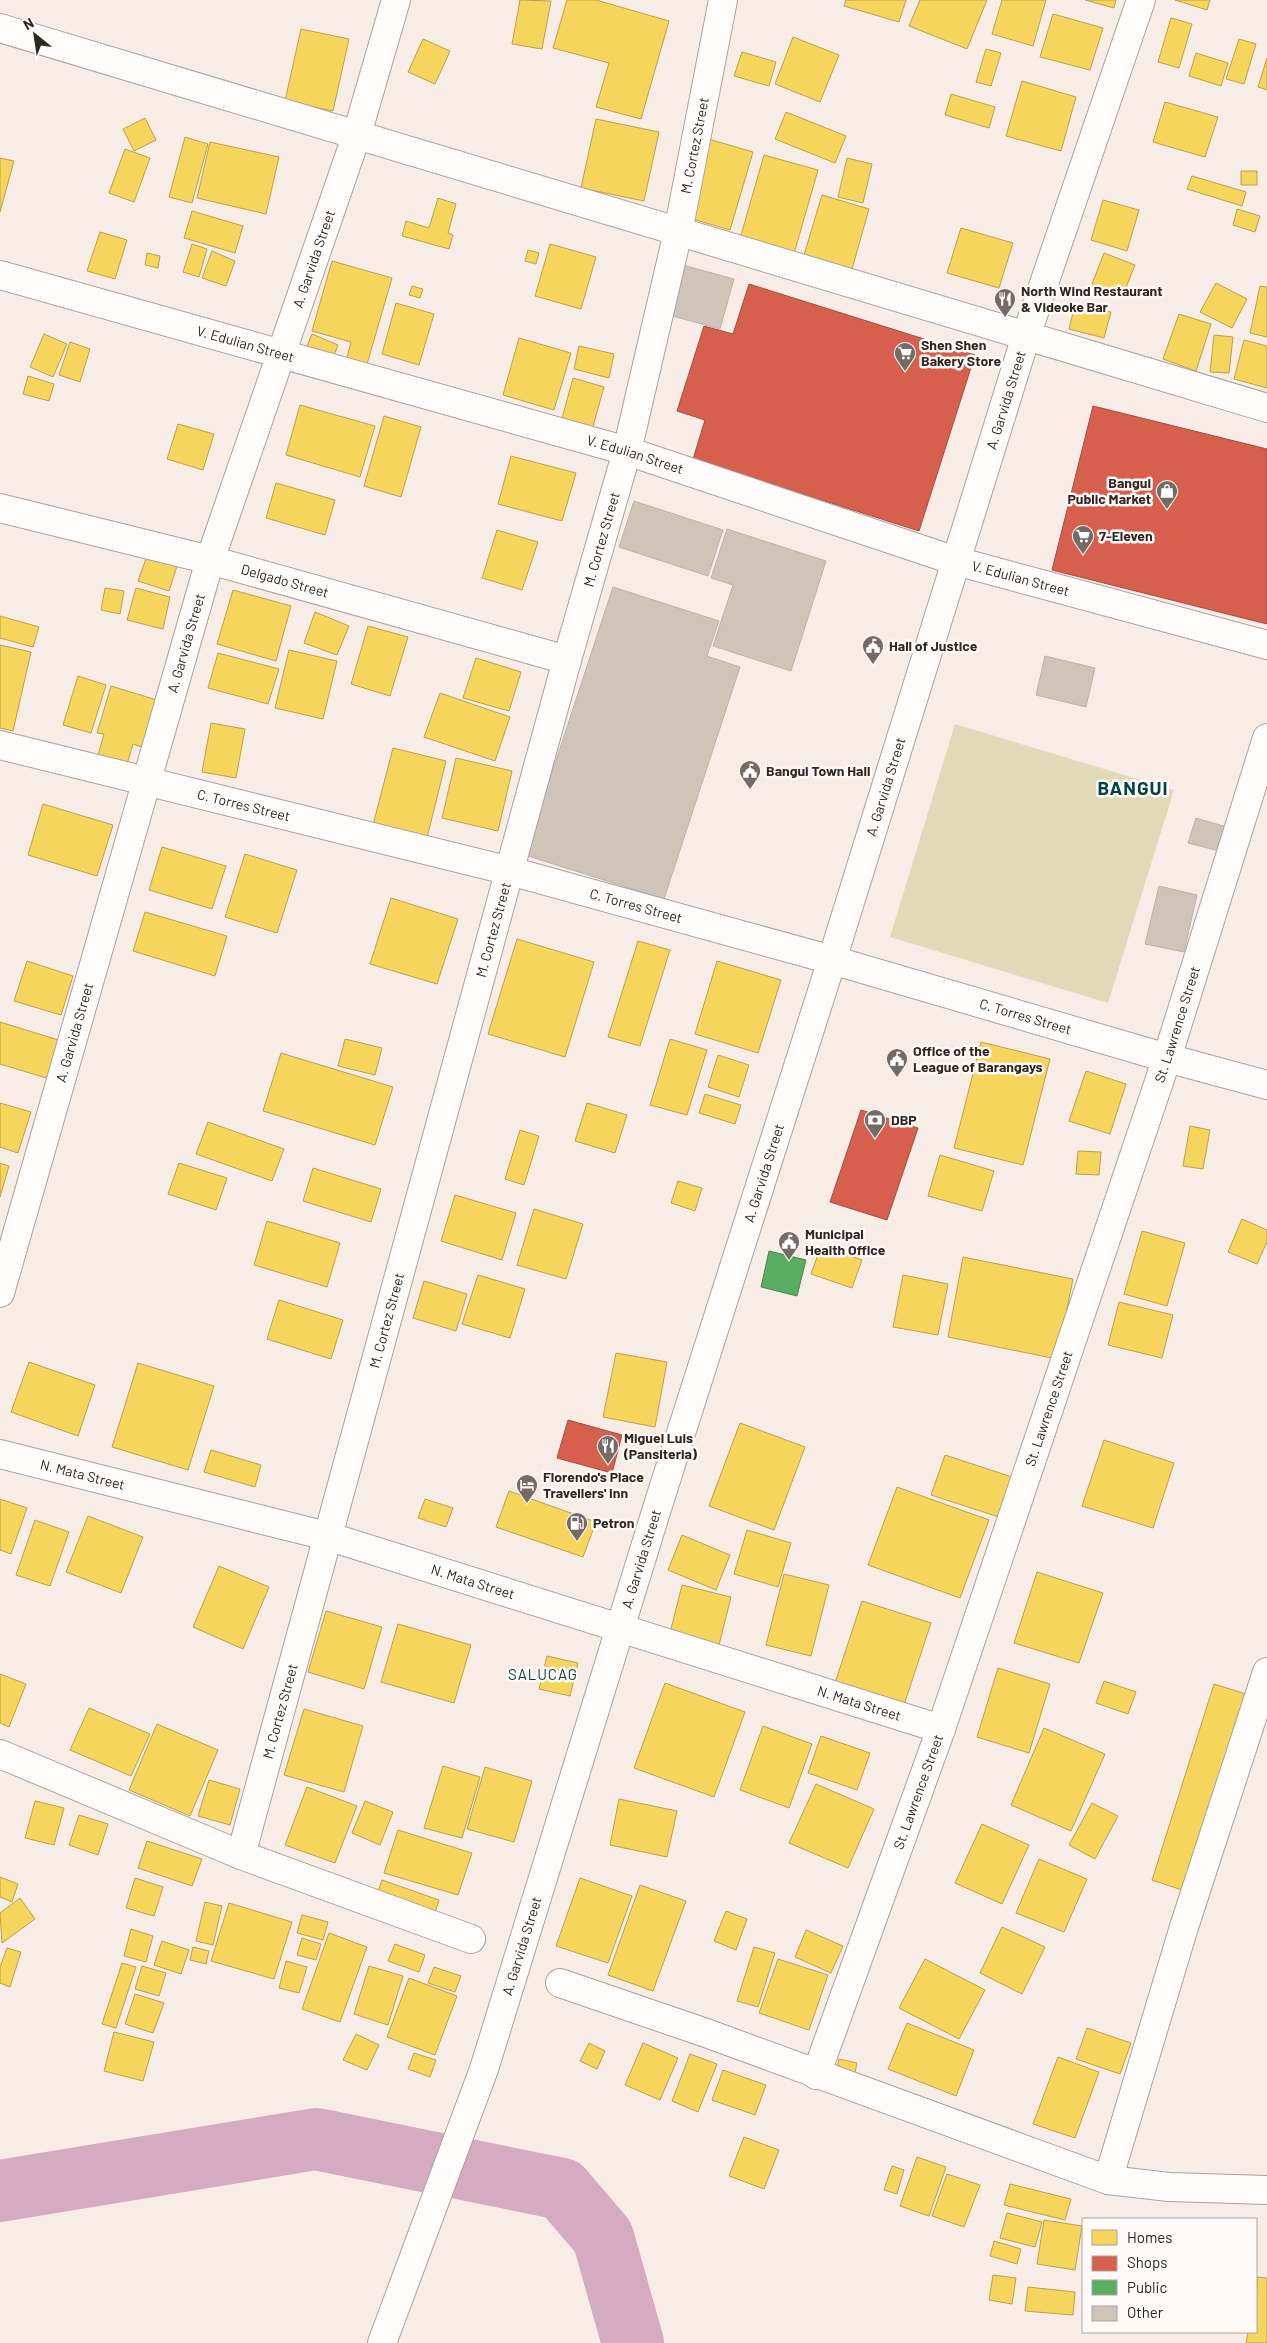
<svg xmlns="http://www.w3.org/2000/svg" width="1267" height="2343" font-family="Barlow,sans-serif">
	<rect width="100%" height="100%" fill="#f8ece6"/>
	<!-- green -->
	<path fill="#e1dab9" d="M955,724l219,66 -66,213 -218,-66z"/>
	<!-- homes -->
	<path fill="#f6d55c" stroke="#baa04a" d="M520,0l31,1 -9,48 -30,-5z
		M567,0h29l73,21 -28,98 -45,-12 13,-44 -56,-15z
		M846,0h60l-7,22 -55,-16z
		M920,0h67l-20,49 -58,-23z
		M1002,0h44l-13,46 -41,-12z
		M1085,0h31l-2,8z
		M1175,0h35l-3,10z
		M1053,14l50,14 -13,42 -50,-13z
		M1171,18l21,6 -13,44 -21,-6z
		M301,29l48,10 -16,72 -48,-10z
		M793,37l46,18 -19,47 -45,-18z
		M423,39l27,12 -15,33 -27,-12z
		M1239,39l17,5 -12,40 -18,-5z
		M986,49l15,4 -10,33 -15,-4z
		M742,52l34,10 -7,24 -35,-10z
		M1196,53l32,10 -7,23 -32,-10z
		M1267,58v32l-9,-3z
		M1022,81l54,16 -15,54 -55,-15z
		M951,94l44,13 -6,21 -44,-13z
		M1165,102l53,15 -13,40 -52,-15z
		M786,112l60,24 -11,27 -60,-24z
		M145,118l11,22 -22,11 -11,-22z
		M596,119l63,13 -15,69 -63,-13z
		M185,137l23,7 -16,59 -23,-6z
		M705,138l48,14 -23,78 -48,-14z
		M210,142l69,15 -13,57 -69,-16z
		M125,149l25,9 -16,44 -25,-9z
		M764,155l54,15 -25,87 -54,-15z
		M0,158l14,3 -14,51z
		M847,158l25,6 -9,39 -25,-6z
		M1241,171h16v14h-16z
		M1192,176l54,16 -4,14 -55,-17z
		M822,195l47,14 -17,60 -48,-14z
		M438,198l18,6 -8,29 5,2 -4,14 -47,-13 4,-15 23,7z
		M1103,200l36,10 -12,41 -36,-11z
		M1237,209l23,7 -5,16 -22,-7z
		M192,211l51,15 -8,27 -51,-15z
		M961,228l52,15 -14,45 -52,-15z
		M100,232l27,8 -12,39 -28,-8z
		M192,244l15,5 -8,28 -16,-5z
		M550,244l46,13 -15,52 -46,-13z
		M528,250l11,3 -3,11 -11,-3z
		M212,251l23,10 -9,25 -24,-8z
		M147,253l13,3 -2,12 -13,-3z
		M1104,253l31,12 -12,30 -31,-11z
		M332,261l60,17 -27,93 -20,-6 6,-23 -39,-11z
		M1216,283l31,16 -15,29 -32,-16z
		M412,286l11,3 -3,9 -11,-3z
		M1260,286l7,1v50l-17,-4z
		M396,303l38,11 -15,51 -37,-11z
		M1075,304l36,8 -7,26 -35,-9z
		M1179,314l32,10 -15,47 -33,-12z
		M44,334l23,10 -14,33 -23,-10z
		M312,334l26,11 -7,18 -27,-10z
		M1214,335l19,2 -4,36 -19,-1z
		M519,338l52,15 -17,57 -51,-15z
		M1244,340l23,6v42l-33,-9z
		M70,342l20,7 -10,33 -21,-7z
		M579,346l35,8 -5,24 -35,-9z
		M28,376l26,8 -5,17 -26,-7z
		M573,378l31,9 -12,43 -31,-8z
		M300,405l75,21 -15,51 -74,-22z
		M384,416l37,11 -20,70 -37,-11z
		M178,424l36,10 -11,36 -36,-11z
		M511,456l65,17 -14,48 -64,-17z
		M276,483l59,17 -10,35 -59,-17z
		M497,530l41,12 -16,48 -40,-12z
		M148,553l30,10 -9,28 -31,-10z
		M105,588l19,3 -4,23 -19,-4z
		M136,588l34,9 -7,32 -36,-9z
		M233,590l58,16 -15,55 -59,-17z
		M315,612l34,14 -12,29 -33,-12z
		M0,616l39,11 -6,20 -33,-9z
		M368,626l40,11 -18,59 -39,-12z
		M0,645l31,7 -18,79 -13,-3z
		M289,650l48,11 -14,58 -48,-11z
		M218,653l61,16 -11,35 -60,-16z
		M476,658l45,14 -12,39 -46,-13z
		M78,676l28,9 -15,48 -28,-8z
		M111,686l46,14 -15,47 -9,-3 -6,20 -29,-9 6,-21 -7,-1z
		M440,693l70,24 -15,44 -71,-24z
		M211,723l34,6 -9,49 -34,-6z
		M393,748l53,13 -19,77 -54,-13z
		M456,758l56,13 -14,60 -56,-13z
		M43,804l70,21 -16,51 -69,-21z
		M162,847l64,19 -14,43 -63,-19z
		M245,854l52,16 -20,63 -52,-16z
		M391,898l67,21 -21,65 -67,-20z
		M145,912l82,24 -12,40 -82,-25z
		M517,939l77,23 -29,95 -77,-23z
		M638,941l32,9 -30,96 -32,-9z
		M27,961l46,15 -12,39 -47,-14z
		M717,961l64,19 -23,73 -63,-19z
		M0,1022l65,20 -12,38 -53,-16z
		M345,1039l37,9 -7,27 -37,-9z
		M670,1039l37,11 -20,65 -37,-10z
		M981,1042l69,17 -27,106 -69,-17z
		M281,1053l112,34 -18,58 -112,-34z
		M718,1055l31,10 -10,32 -31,-10z
		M1086,1071l40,13 -16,50 -41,-13z
		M705,1094l36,11 -6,19 -36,-11z
		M0,1103l31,9 -13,41 -18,-6z
		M587,1103l40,12 -12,38 -40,-12z
		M208,1122l76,27 -12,32 -76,-27z
		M1190,1126l20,4 -7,39 -20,-3z
		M520,1130l19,6 -15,49 -19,-6z
		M1078,1151l23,1 -2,23 -23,-1z
		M940,1155l54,16 -12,40 -54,-15z
		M0,1163l9,3 -9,31z
		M179,1163l48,15 -11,32 -48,-16z
		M313,1168l68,21 -10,33 -68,-21z
		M678,1181l24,7 -7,23 -24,-8z
		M455,1195l61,18 -14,47 -61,-19z
		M534,1209l49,15 -17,55 -49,-14z
		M1242,1219l25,11v12l-10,22 -29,-12z
		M267,1221l73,22 -13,44 -73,-22z
		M1142,1231l43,12 -18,63 -43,-12z
		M821,1246l41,14 -10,28 -41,-14z
		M963,1257l110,22 -16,80 -109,-22z
		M478,1275l47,14 -15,49 -48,-14z
		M903,1275l45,9 -10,51 -45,-8z
		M424,1281l43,13 -11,37 -43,-13z
		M279,1300l64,20 -12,39 -64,-20z
		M1119,1302l54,13 -11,43 -54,-13z
		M616,1353l51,9 -12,65 -52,-10z
		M29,1362l66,23 -17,51 -67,-24z
		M138,1363l76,23 -26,84 -76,-23z
		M740,1423l65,24 -31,83 -65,-24z
		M1104,1440l70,23 -21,65 -71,-22z
		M211,1450l50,15 -6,22 -51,-15z
		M945,1455l70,23 -13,40 -71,-23z
		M897,1487l92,33 -29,78 -92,-33z
		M509,1491l87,31 -13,35 -87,-30z
		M0,1499l27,9 -16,46 -11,-4z
		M425,1499l28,9 -7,19 -28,-9z
		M88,1516l55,21 -22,56 -55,-21z
		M35,1520l34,12 -19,54 -34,-11z
		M747,1530l44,13 -13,44 -44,-13z
		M682,1535l48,20 -14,35 -48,-20z
		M219,1566l50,21 -26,62 -50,-22z
		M1037,1572l66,21 -24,70 -65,-20z
		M784,1574l45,11 -18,71 -45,-11z
		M682,1585l49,12 -12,48 -49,-12z
		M862,1601l69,22 -28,85 -69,-22z
		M326,1611l56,16 -18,62 -56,-17z
		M398,1624l73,21 -17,58 -73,-21z
		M547,1656l31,7 -8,33 -31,-7z
		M998,1668l52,16 -21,69 -52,-16z
		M0,1674l26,10 -17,43 -9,-4z
		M1104,1681l32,11 -8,22 -32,-11z
		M665,1683l80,29 -31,85 -80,-29z
		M1214,1684l35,11 -61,197 -36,-12z
		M89,1708l61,26 -19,42 -61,-26z
		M304,1709l59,17 -19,66 -60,-17z
		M157,1724l61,26 -28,66 -61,-26z
		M763,1726l49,18 -23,64 -49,-18z
		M1044,1728l61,26 -34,77 -60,-26z
		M821,1736l49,17 -13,37 -49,-17z
		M443,1766l37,11 -18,61 -38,-10z
		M485,1767l47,14 -18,61 -47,-13z
		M209,1780l31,9 -10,36 -32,-9z
		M816,1784l58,25 -26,59 -59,-25z
		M307,1787l50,19 -22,57 -50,-18z
		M619,1799l58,12 -10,46 -57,-12z
		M35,1801l29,7 -10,37 -29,-7z
		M365,1801l28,11 -13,33 -28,-12z
		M1092,1803l26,13 -23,43 -26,-14z
		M79,1815l29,9 -10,31 -29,-10z
		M982,1824l47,21 -27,59 -47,-21z
		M398,1830l74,23 -14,42 -74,-22z
		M147,1841l55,18 -10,27 -54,-18z
		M1039,1859l48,20 -23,53 -48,-19z
		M0,1877l18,7 -6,18 -12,-5z
		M135,1878l28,9 -9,29 -28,-8z
		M580,1878l52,18 -24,67 -52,-17z
		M382,1880l57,20 -5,16 -58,-19z
		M640,1885l46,16 -33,90 -45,-16z
		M20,1898l15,21 -33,24 -2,-30z
		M205,1902l17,4 -9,39 -17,-4z
		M229,1903l63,19 -18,57 -63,-18z
		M726,1911l21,8 -11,31 -22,-9z
		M302,1915l26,7 -5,18 -26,-7z
		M1002,1927l43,20 -23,47 -42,-21z
		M131,1929l22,7 -7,26 -22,-6z
		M806,1930l37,16 -12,27 -36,-16z
		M329,1933l38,14 -27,75 -38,-13z
		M302,1938l19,6 -5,16 -19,-5z
		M162,1941l27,9 -8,24 -27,-9z
		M395,1944l30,11 -6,17 -31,-11z
		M193,1947l16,4 -3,13 -16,-4z
		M754,1947l21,6 -17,54 -21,-6z
		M7,1948l14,4 -11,35 -10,-4v-16z
		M778,1959l50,16 -19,55 -50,-17z
		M925,1959l60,31 -26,49 -60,-31z
		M286,1961l21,6 -8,26 -20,-5z
		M122,1963l14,4 -20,61 -14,-4z
		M142,1966l24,7 -7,23 -24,-7z
		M369,1966l34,10 -15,49 -34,-11z
		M434,1967l27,9 -6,16 -27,-9z
		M409,1978l48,18 -22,59 -48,-18z
		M135,1994l29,9 -11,30 -28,-9z
		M907,2023l67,27 -18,46 -68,-27z
		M1087,2028l44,15 -11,31 -44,-15z
		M114,2032l40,10 -11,39 -39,-10z
		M356,2034l23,11 -12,25 -24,-10z
		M589,2043l16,8 -8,18 -17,-8z
		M643,2043l35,15 -18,42 -35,-15z
		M414,2053l22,7 -6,17 -22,-8z
		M690,2054l27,10 -19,48 -26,-11z
		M1058,2057l41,15 -24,66 -42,-14z
		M839,2059l18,4 -4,19 -18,-4z
		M723,2070l43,15 -11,30 -43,-15z
		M744,2137l35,13 -15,39 -35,-13z
		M917,2157l29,10 -17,49 -29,-10z
		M892,2166l12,4 -7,24 -13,-4z
		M947,2174l33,11 -16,42 -32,-11z
		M1010,2184l61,15 -6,21 -61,-15z
		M1007,2213l35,9 -7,25 -35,-9z
		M1044,2220l38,6 -7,44 -38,-6z
		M994,2241l27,8 -4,15 -27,-8z
		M993,2275l23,3 -4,26 -23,-4z
		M1257,2277l10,1v65h-21l2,-11h8z
		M1028,2287l47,5 -2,23 -48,-4z"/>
	<!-- shops -->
	<path fill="#d6604d" stroke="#a44e40" d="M749,284l226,71 -56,176 -226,-72 12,-39 -28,-9 27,-85 29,8z
		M1093,406l174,43v175l-215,-54z
		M861,1110l57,18 -31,92 -57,-18z
		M568,1420l54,15 -10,38 -55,-15z"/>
	<!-- public -->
	<path fill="#5aae61" stroke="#4d854e" d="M769,1251l37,9 -9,36 -36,-9z"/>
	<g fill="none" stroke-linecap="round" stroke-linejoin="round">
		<!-- river -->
		<path stroke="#d4abc1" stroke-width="62" d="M0,2191l316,-52 246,50 41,48 30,106"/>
	</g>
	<!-- building -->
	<path fill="#d0c4b8" stroke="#bab2ac" d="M679,264l55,15 -14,50 -55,-15z
		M634,501l89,29 -15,46 -89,-29z
		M727,529l99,32 -35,110 -78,-25 20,-61 -22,-7z
		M613,587l106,34 -12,35 33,11 -76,232 -139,-44z
		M1045,656l50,12 -9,39 -50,-12z
		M1196,818l34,10 -7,24 -35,-9z
		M1159,886l38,9 -13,57 -39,-8z"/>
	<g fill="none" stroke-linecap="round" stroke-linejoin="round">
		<!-- minor casing -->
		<g stroke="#aba19c" stroke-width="30">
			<g id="minor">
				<path d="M0,28l1267,380"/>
				<path id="s1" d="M0,275l627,176 329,110 311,84"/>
				<path id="s2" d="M0,508l210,52 357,100"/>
				<path id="s3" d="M0,745l510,126 322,89 335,98 100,27"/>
				<path id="s4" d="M0,1293l210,-733 147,-426 39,-134"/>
				<path id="s5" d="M0,1454l327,82 614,193"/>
				<path d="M0,1754l241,101 230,84"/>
				<path id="s6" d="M241,1855l326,-1195 60,-209 51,-219 45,-232"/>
				<path d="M560,1983l146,50 402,147 61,7 98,3"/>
				<path id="s7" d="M816,2075l125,-346 226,-671 100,-320"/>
				<path d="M1108,2180l76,-253 83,-255"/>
			</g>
		</g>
		<!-- major casing -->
		<g stroke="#aba19c" stroke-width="30">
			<g id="major">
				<path id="s8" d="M382,2343l102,-274 175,-567 173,-542 194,-624 115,-336"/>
			</g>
		</g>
		<!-- minor -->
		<use href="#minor" stroke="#fefcfb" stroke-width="28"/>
		<!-- major -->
		<use href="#major" stroke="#fefcfb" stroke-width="28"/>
	</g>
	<!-- icons -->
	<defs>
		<g id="restaurant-pin" transform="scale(1.125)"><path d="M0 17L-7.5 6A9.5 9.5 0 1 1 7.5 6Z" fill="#756b66" stroke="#fff9f7"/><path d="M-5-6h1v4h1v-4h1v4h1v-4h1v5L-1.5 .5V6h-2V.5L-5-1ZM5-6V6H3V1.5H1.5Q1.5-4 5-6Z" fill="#fff"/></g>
		<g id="supermarket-pin" transform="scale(1.125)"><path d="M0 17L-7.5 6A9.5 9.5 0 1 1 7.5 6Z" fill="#756b66" stroke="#fff9f7"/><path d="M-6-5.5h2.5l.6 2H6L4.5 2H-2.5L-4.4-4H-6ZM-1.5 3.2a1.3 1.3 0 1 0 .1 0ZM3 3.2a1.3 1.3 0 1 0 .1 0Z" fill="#fff"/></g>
		<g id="shop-pin" transform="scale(1.125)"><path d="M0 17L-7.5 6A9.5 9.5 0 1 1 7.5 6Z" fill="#756b66" stroke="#fff9f7"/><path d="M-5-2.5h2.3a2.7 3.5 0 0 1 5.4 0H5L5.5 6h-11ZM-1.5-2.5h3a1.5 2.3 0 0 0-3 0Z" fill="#fff"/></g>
		<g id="civic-pin" transform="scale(1.125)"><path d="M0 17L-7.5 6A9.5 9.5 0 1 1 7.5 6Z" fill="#756b66" stroke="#fff9f7"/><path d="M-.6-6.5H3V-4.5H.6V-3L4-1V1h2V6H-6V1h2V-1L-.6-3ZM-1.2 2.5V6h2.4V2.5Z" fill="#fff"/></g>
		<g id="bank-pin" transform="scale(1.125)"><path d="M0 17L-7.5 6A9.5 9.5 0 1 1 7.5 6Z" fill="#756b66" stroke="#fff9f7"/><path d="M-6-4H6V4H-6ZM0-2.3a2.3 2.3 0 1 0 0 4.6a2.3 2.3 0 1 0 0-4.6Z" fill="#fff"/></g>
		<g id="hotel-pin" transform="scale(1.125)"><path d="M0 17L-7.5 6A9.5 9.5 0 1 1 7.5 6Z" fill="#756b66" stroke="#fff9f7"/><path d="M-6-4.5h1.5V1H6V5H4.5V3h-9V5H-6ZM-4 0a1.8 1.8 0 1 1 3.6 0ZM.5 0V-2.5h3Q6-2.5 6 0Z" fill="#fff"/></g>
		<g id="fuel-pin" transform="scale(1.125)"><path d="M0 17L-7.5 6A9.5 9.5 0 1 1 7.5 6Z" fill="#756b66" stroke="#fff9f7"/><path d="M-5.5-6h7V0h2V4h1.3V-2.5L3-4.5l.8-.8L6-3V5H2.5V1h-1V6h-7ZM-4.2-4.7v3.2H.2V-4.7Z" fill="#fff"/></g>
	</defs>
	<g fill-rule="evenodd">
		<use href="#restaurant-pin" x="1005" y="299"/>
		<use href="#supermarket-pin" x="905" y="353"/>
		<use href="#shop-pin" x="1167" y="491"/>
		<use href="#supermarket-pin" x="1083" y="536"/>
		<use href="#civic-pin" x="873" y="646"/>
		<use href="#civic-pin" x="750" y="771"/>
		<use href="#civic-pin" x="897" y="1059"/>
		<use href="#bank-pin" x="875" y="1120"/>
		<use href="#civic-pin" x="789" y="1242"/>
		<use href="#restaurant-pin" x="608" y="1446"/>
		<use href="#hotel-pin" x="527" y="1485"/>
		<use href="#fuel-pin" x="577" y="1523"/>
	</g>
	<g text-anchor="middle" stroke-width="5" stroke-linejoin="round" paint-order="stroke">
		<!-- street labels -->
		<g font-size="14" fill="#2f2521" stroke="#fff9f7">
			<text dy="5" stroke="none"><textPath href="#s6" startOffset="1769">M. Cortez Street</textPath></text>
			<text dy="5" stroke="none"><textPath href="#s4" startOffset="1081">A. Garvida Street</textPath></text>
			<text dy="5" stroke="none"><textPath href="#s1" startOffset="255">V. Edulian Street</textPath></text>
			<text dy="5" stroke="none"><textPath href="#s8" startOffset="2041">A. Garvida Street</textPath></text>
			<text dy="5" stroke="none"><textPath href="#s1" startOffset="660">V. Edulian Street</textPath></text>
			<text dy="5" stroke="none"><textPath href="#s6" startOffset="1364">M. Cortez Street</textPath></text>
			<text dy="5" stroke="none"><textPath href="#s1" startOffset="1065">V. Edulian Street</textPath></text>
			<text dy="5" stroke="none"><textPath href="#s2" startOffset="294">Delgado Street</textPath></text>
			<text dy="5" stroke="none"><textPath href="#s4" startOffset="676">A. Garvida Street</textPath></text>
			<text dy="5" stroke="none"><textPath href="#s8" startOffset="1636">A. Garvida Street</textPath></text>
			<text dy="5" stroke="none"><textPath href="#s3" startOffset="251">C. Torres Street</textPath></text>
			<text dy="5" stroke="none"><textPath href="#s3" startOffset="656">C. Torres Street</textPath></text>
			<text dy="5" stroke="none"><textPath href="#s6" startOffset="959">M. Cortez Street</textPath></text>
			<text dy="5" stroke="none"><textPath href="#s3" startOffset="1061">C. Torres Street</textPath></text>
			<text dy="5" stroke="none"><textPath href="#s7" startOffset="1111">St. Lawrence Street</textPath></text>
			<text dy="5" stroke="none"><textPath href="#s4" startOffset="271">A. Garvida Street</textPath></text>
			<text dy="5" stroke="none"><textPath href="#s8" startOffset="1231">A. Garvida Street</textPath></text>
			<text dy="5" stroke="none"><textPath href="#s6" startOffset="554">M. Cortez Street</textPath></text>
			<text dy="5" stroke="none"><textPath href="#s7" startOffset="706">St. Lawrence Street</textPath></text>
			<text dy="5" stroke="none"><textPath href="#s5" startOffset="85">N. Mata Street</textPath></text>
			<text dy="5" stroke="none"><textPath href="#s8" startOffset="826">A. Garvida Street</textPath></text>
			<text dy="5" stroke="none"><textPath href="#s5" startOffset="490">N. Mata Street</textPath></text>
			<text dy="5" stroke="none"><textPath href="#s5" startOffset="895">N. Mata Street</textPath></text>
			<text dy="5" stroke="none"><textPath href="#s6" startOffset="149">M. Cortez Street</textPath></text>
			<text dy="5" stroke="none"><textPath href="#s7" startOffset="301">St. Lawrence Street</textPath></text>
			<text dy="5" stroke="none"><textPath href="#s8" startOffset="421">A. Garvida Street</textPath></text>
		</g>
		<!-- poi labels -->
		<g font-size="14" font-weight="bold" fill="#2f2521" stroke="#fff9f7" text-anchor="start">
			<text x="1021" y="296">North Wind Restaurant<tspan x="1021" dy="16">&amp; Videoke Bar</tspan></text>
			<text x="921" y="350">Shen Shen<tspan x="921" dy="16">Bakery Store</tspan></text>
			<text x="1151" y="488" text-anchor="end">Bangui<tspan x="1151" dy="16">Public Market</tspan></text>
			<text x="1099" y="541">7-Eleven</text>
			<text x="889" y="651">Hall of Justice</text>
			<text x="766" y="776">Bangui Town Hall</text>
			<text x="913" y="1056">Office of the<tspan x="913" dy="16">League of Barangays</tspan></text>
			<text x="891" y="1125">DBP</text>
			<text x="805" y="1239">Municipal<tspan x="805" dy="16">Health Office</tspan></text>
			<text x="624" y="1443">Miguel Luis<tspan x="624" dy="16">(Pansiteria)</tspan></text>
			<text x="543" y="1482">Florendo's Place<tspan x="543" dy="16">Travellers' Inn</tspan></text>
			<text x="593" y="1528">Petron</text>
		</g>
		<!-- neighbourhood labels -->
		<g font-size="15" letter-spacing="1" fill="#004445" stroke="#fff9f7">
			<text x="543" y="1680">SALUCAG</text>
		</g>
		<!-- district labels -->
		<g font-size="19" font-weight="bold" letter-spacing="1" fill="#004445" stroke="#fff9f7">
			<text x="1133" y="795">BANGUI</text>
		</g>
	</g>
	<!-- legend -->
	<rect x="1082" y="2218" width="175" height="115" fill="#fff9f7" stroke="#aca4a1"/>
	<rect x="1092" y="2230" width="25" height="15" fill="#f6d55c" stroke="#aca4a1"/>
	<text x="1127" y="2243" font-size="15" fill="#2f2521">Homes</text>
	<rect x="1092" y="2256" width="25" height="15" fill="#d6604d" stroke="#aca4a1"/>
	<text x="1127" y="2268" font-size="15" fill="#2f2521">Shops</text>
	<rect x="1092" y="2280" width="25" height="15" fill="#5aae61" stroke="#aca4a1"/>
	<text x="1127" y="2293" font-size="15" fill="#2f2521">Public</text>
	<rect x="1092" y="2306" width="25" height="15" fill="#d0c4b8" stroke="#aca4a1"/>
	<text x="1127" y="2318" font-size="15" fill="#2f2521">Other</text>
	<!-- north arrow -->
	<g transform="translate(35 35) rotate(330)" stroke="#fff9f7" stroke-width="4" paint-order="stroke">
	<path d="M0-4L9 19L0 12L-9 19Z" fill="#2f2521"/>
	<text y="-8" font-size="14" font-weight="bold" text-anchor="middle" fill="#2f2521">N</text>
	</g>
</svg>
